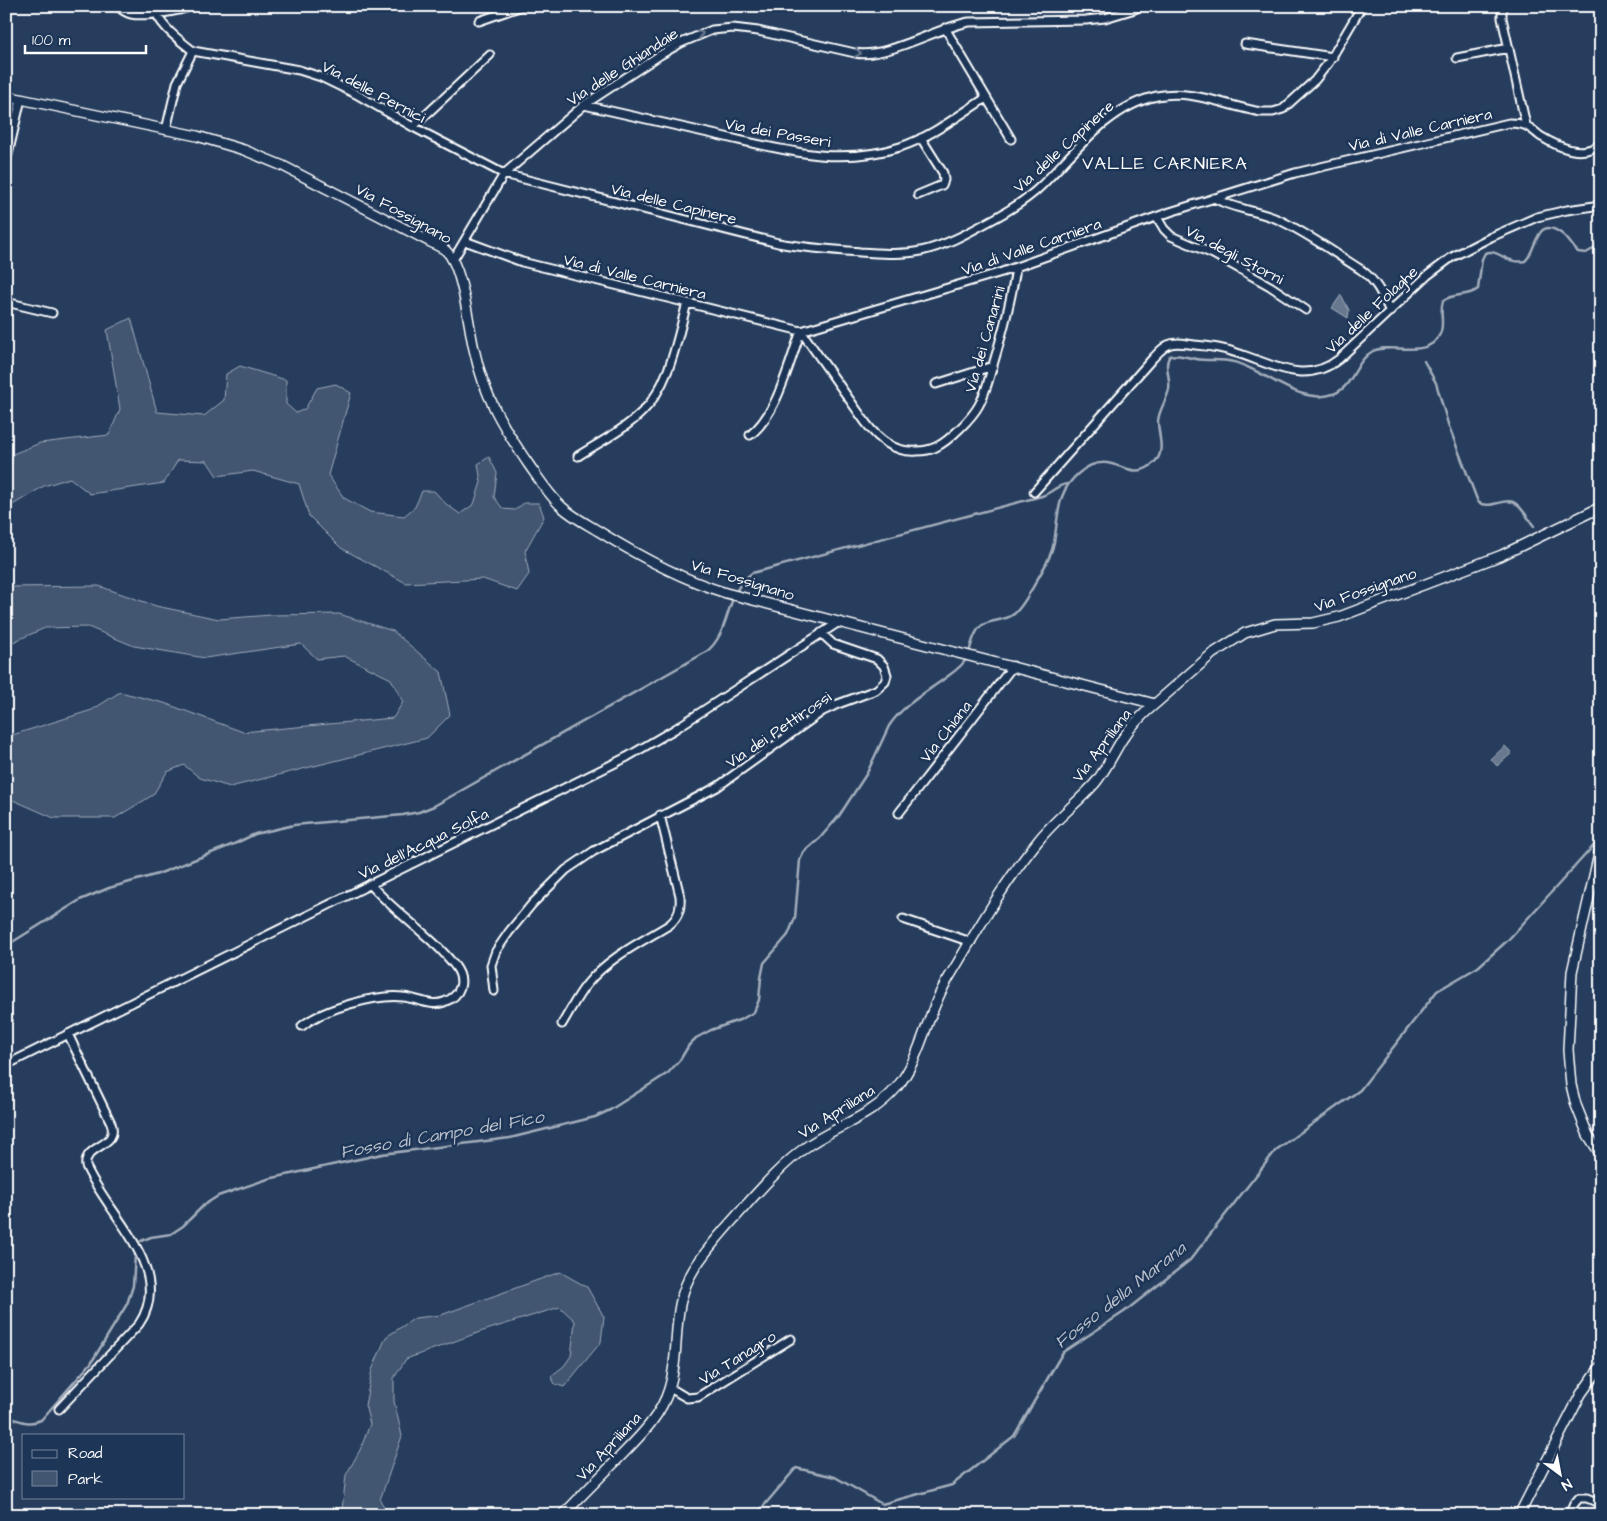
<svg xmlns="http://www.w3.org/2000/svg" width="1607" height="1521" font-family="'Architects Daughter',sans-serif">
	<rect width="100%" height="100%" fill="#263d5e"/>
	<filter id="ink" filterUnits="userSpaceOnUse"><feTurbulence type="fractalNoise" baseFrequency=".02" numOctaves="2"/><feDisplacementMap in="SourceGraphic" scale="10" xChannelSelector="R" yChannelSelector="G"/><feConvolveMatrix kernelMatrix="1 2 1 2 8 2 1 2 1" color-interpolation-filters="sRGB"/></filter>
	<g filter="url(#ink)">
		<!-- green -->
		<path fill="#425672" stroke="#a0aab8" d="M131,318l26,94 47,4 20,-16 2,-26 14,-8 46,14v24l10,9 9,-4 12,-21 19,-4 15,9 -23,82 16,23 26,14 34,4 11,-9 7,-16h12l12,13 14,10 14,-10 7,-22 -3,-18 11,-7 8,16 -3,24 9,12 12,1 9,-7h15l5,14 -19,34 4,23 -12,17 -34,-12 -77,4 -65,-35 -32,-32 -10,-32 -46,-13 -36,5 -10,-15 -29,-1 -14,23 -74,11 -20,-16 -26,8 -33,20 -5,-3v-20l3,-3 4,-26 27,-11 69,-8 11,-26 -13,-79z
			M99,586l57,20 63,13 52,-4 68,-1 54,17 48,41 9,43 -23,23 -197,49 -30,-9 -16,-13 -17,7 -14,23 -38,23h-61l-48,-21v-60l86,-27 28,-18 44,11 79,29 150,-14 10,-16 -12,-23 -47,-23 -27,3 -16,-15 -96,14 -71,-12 -46,-19 -43,1 -39,17v-58z
			M560,1272l27,15 17,30 -3,25 -37,45 -9,-3 -4,-8 13,-10 7,-10 4,-35 -15,-14 -80,25 -74,27 -12,19v23l8,35 -22,64 9,15h-44l-3,-5 4,-35 14,-25 10,-26 -5,-19 7,-35 14,-33 29,-19 26,-3z"/>
		<!-- water -->
		<path fill="#67788e" stroke="#a4aebb" d="M1341,295l8,15 -1,8 -16,-10z
			M1505,746l7,7 -15,13 -6,-7z"/>
		<g fill="none" stroke-linecap="round" stroke-linejoin="round">
			<!-- stream -->
			<path stroke="#a4aebb" stroke-width="2.5" d="M1424,361l12,22 12,41 30,78c11,8 25,-4 35,0 9,4 15,17 21,24
				M969,652c2,-6 4,-15 8,-21 7,-13 26,-8 37,-17 10,-8 20,-29 27,-41 6,-10 11,-20 13,-31 5,-27 2,-50 25,-69 8,-7 18,-11 28,-10 15,2 28,14 43,3 3,-2 6,-5 8,-8 6,-10 0,-26 0,-37 1,-12 9,-21 11,-32 2,-11 -6,-25 1,-33 8,-3 17,2 26,3 12,2 25,0 38,3 31,8 65,44 99,32 21,-7 22,-34 40,-43 18,-9 55,9 67,-17 5,-10 -1,-22 3,-33 10,-9 24,-3 35,-12l4,-30 3,-6c13,-5 22,12 40,8 12,-9 10,-48 37,-27 7,5 10,13 16,18l8,1 9,-5 6,-15
				M6,946l74,-46 29,-12 49,-14 76,-30 21,-10 39,-9 109,-10 16,-3 15,-6 272,-154c26,-20 18,-60 46,-79l290,-77c9,-3 15,-11 25,-12
				M6,1002l4,7 2,10 -6,8
				M141,1241l10,-4 20,-3 12,-8 21,-21 14,-9 50,-17 114,-25 128,-16 85,-21 15,-7 58,-37 12,-13 9,-15 7,-7 15,-8 31,-11 12,-7 5,-12 2,-22 3,-15 24,-28 7,-17 5,-58 4,-8 16,-14 19,-22 28,-43 22,-47c13,-20 36,-33 55,-47 8,-6 18,-12 23,-21
				M6,1416c12,4 22,10 35,4l50,-57 36,-59 6,-18 2,-31
				M756,1515l40,-47 39,9 47,27 70,-19 62,-49 49,-84 61,-40 66,-52 86,-110 84,-60 77,-99 41,-24 30,-27 89,-98"/>
			<!-- minor casing -->
			<g stroke="#fff" stroke-width="11">
				<path id="minor" d="M118,6c4,4 8,7 13,8 14,3 48,-3 61,-8
					M154,6c4,19 24,33 39,45l-16,32 -11,47
					M1504,6l-2,6v6l24,107
					M479,21l43,-15
					M945,28l66,111
					M1245,44l88,13
					M193,51l106,19 22,7 35,17 57,33 91,47 274,69c27,5 55,7 82,9 20,1 41,3 61,-1 23,-5 45,-17 65,-28 21,-11 40,-22 56,-38 33,-33 67,-79 115,-89 35,-7 70,10 104,16h12l10,-3 32,-29 14,-18 33,-56
					M1457,58l52,-10
					M584,105c44,10 89,20 133,30 63,14 119,32 183,12 31,-10 59,-32 86,-49
					M413,127l77,-72
					M6,163l15,-64
					M918,195l24,-10 2,-5 -1,-7 -22,-35
					M1214,198c19,11 42,12 63,21 29,13 56,33 83,50 16,11 22,25 30,43
					M1157,217l7,12 7,7 42,18 57,32 36,24
					M465,241l57,21 279,69 201,-59 168,-60 125,-39 214,-50c5,0 10,0 15,2 6,2 11,7 16,11 18,11 43,23 61,7
					M453,260l51,-86 80,-69 76,-50 21,-12 31,-13 21,-2 25,3 97,22c31,6 81,-25 114,-31l117,-2 19,-2 30,-9
					M6,302l46,11
					M801,331l65,92c12,16 29,30 51,28 7,0 13,-1 19,-4 13,-6 36,-29 43,-42 7,-13 10,-27 14,-40 10,-33 18,-64 23,-97
					M936,384l57,-18
					M750,435c27,-20 39,-72 51,-104
					M578,456c22,-14 46,-26 64,-44 28,-27 35,-73 45,-109
					M1034,492l119,-134c5,-5 9,-10 15,-13 8,-4 18,-1 27,0 14,1 28,3 42,8 35,11 68,33 102,6l89,-84 24,-18 39,-20 46,-20 30,-7 34,-5
					M899,813l114,-147
					M903,919l68,23
					M494,991l-3,-26 5,-14 13,-19 23,-28 34,-34 28,-19 123,-64 106,-76 15,-7 38,-14 9,-8 2,-7 -3,-9 -7,-7 -44,-15 -12,-11
					M562,1024c8,-13 15,-28 25,-40 21,-26 54,-42 82,-59 10,-8 12,-17 11,-29l-20,-81
					M302,1026c21,-17 74,-32 101,-29 13,1 28,10 41,5 17,-6 22,-21 11,-36 -24,-31 -59,-52 -85,-82
					M6,1065l621,-308 48,-28 164,-107
					M670,1388l17,10 11,-1 93,-58
					M59,1409l80,-85c37,-54 -34,-112 -53,-158 -3,-22 34,-18 25,-43l-43,-89
					M1569,1515l5,-11 5,-6h8l14,6"/>
			</g>
			<!-- tertiary casing -->
			<g stroke="#fff" stroke-width="12">
				<path id="tertiary" d="M6,96l191,40 47,14 39,16 161,83c19,14 24,76 30,100 10,47 29,78 55,116 10,14 20,30 33,42 11,10 25,17 38,25 40,25 81,47 126,61l429,111 57,-50 33,-21 30,-9 38,-1 26,-6 163,-62 99,-48
					M563,1515c17,-18 34,-35 51,-52 21,-22 46,-44 55,-74 13,-42 0,-80 25,-120 15,-24 35,-44 53,-65 18,-20 37,-41 59,-57 31,-22 65,-29 91,-60 24,-29 29,-70 48,-103 29,-48 57,-99 93,-143 17,-22 40,-38 58,-59 11,-14 18,-30 27,-44 9,-13 20,-24 32,-34
					M1519,1515l62,-121 20,-28"/>
			</g>
			<!-- secondary casing -->
			<g stroke="#fff" stroke-width="12">
				<path id="secondary" d="M1601,845l-29,127 -4,78 3,35 5,20 12,30 13,20"/>
			</g>
			<!-- minor -->
			<use href="#minor" stroke="#1d3557" stroke-width="7"/>
			<!-- tertiary -->
			<use href="#tertiary" stroke="#1d3557" stroke-width="9"/>
			<!-- secondary -->
			<use href="#secondary" stroke="#1d3557" stroke-width="9"/>
		</g>
		<!-- one-way arrows -->
		<defs><path id="oneway-chevron" d="M-2-3.5L2.5 0L-2 3.5" fill="none" stroke-width="1.6" stroke-linecap="round" stroke-linejoin="round" transform="scale(1.25)"/></defs>
		<g stroke="#6c7c92">
			<use href="#oneway-chevron" transform="translate(700 34) rotate(-21)"/>
			<use href="#oneway-chevron" transform="translate(858 53) rotate(8)"/>
		</g>
	</g>
	<g text-anchor="middle" stroke-width="5" stroke-linejoin="round" paint-order="stroke">
		<!-- street labels -->
		<g font-size="16" fill="#fff" stroke="#1d3557">
			<text transform="translate(622 66) rotate(-33)" y="6">Via delle Ghiandaie</text>
			<text transform="translate(374 91) rotate(28)" y="6">Via delle Pernici</text>
			<text transform="translate(1420 129) rotate(-13)" y="6">Via di Valle Carniera</text>
			<text transform="translate(778 132) rotate(10)" y="6">Via dei Passeri</text>
			<text transform="translate(1063 146) rotate(-42)" y="6">Via delle Capinere</text>
			<text transform="translate(674 203) rotate(14)" y="6">Via delle Capinere</text>
			<text transform="translate(404 213) rotate(29)" y="6">Via Fossignano</text>
			<text transform="translate(1031 246) rotate(-19)" y="6">Via di Valle Carniera</text>
			<text transform="translate(1235 254) rotate(28)" y="6">Via degli Storni</text>
			<text transform="translate(635 276) rotate(14)" y="6">Via di Valle Carniera</text>
			<text transform="translate(1371 309) rotate(-43)" y="6">Via delle Folaghe</text>
			<text transform="translate(984 339) rotate(-74)" y="6">Via dei Canarini</text>
			<text transform="translate(743 579) rotate(17)" y="6">Via Fossignano</text>
			<text transform="translate(1365 589) rotate(-19)" y="6">Via Fossignano</text>
			<text transform="translate(778 729) rotate(-34)" y="6">Via dei Pettirossi</text>
			<text transform="translate(945 731) rotate(-52)" y="6">Via Chiana</text>
			<text transform="translate(1101 745) rotate(-53)" y="6">Via Apriliana</text>
			<text transform="translate(423 843) rotate(-26)" y="6">Via dell'Acqua Solfa</text>
			<text transform="translate(836 1111) rotate(-32)" y="6">Via Apriliana</text>
			<text transform="translate(737 1357) rotate(-32)" y="6">Via Tanagro</text>
			<text transform="translate(608 1446) rotate(-47)" y="6">Via Apriliana</text>
		</g>
		<!-- neighbourhood labels -->
		<g font-size="18" letter-spacing="1" fill="#fff" stroke="#1d3557">
			<text x="1165" y="169">VALLE CARNIERA</text>
		</g>
		<!-- water labels -->
		<g font-size="18" font-style="italic" fill="#bbc2cc" stroke="#1d3557">
			<text transform="translate(442 1134) rotate(-10)" y="6">Fosso di Campo del Fico</text>
			<text transform="translate(1120 1295) rotate(-38)" y="6">Fosso della Marana</text>
		</g>
	</g>
	<!-- margin -->
	<rect width="1607" height="1521" fill="none" stroke="#1d3557" stroke-width="25"/>
	<rect x="12" y="12" width="1582" height="1496" fill="none" stroke="#fff" stroke-width="2" filter="url(#ink)"/>
	<!-- legend -->
	<rect x="22" y="1434" width="162" height="65" fill="#1d3557" stroke="#77869a"/>
	<rect x="32" y="1450" width="25" height="8" fill="#1d3557" stroke="#77869a"/>
	<text x="68" y="1458" font-size="15" fill="#ffffff">Road</text>
	<rect x="32" y="1471" width="25" height="15" fill="#425672" stroke="#77869a"/>
	<text x="68" y="1484" font-size="15" fill="#ffffff">Park</text>
	<!-- north arrow -->
	<g transform="translate(1560 1474) rotate(148)" stroke="#1d3557" stroke-width="4" paint-order="stroke">
	<path d="M0-4L9 19L0 12L-9 19Z" fill="#ffffff"/>
	<text y="-8" font-size="14" font-weight="bold" text-anchor="middle" fill="#ffffff">N</text>
	</g>
	<!-- scale -->
	<path d="M25 45v8h121v-8" fill="none" stroke="#ffffff" stroke-width="2.5"/>
	<text x="32" y="45" font-size="15" fill="#ffffff" stroke="#1d3557" stroke-width="4" paint-order="stroke">100 m</text>
</svg>
